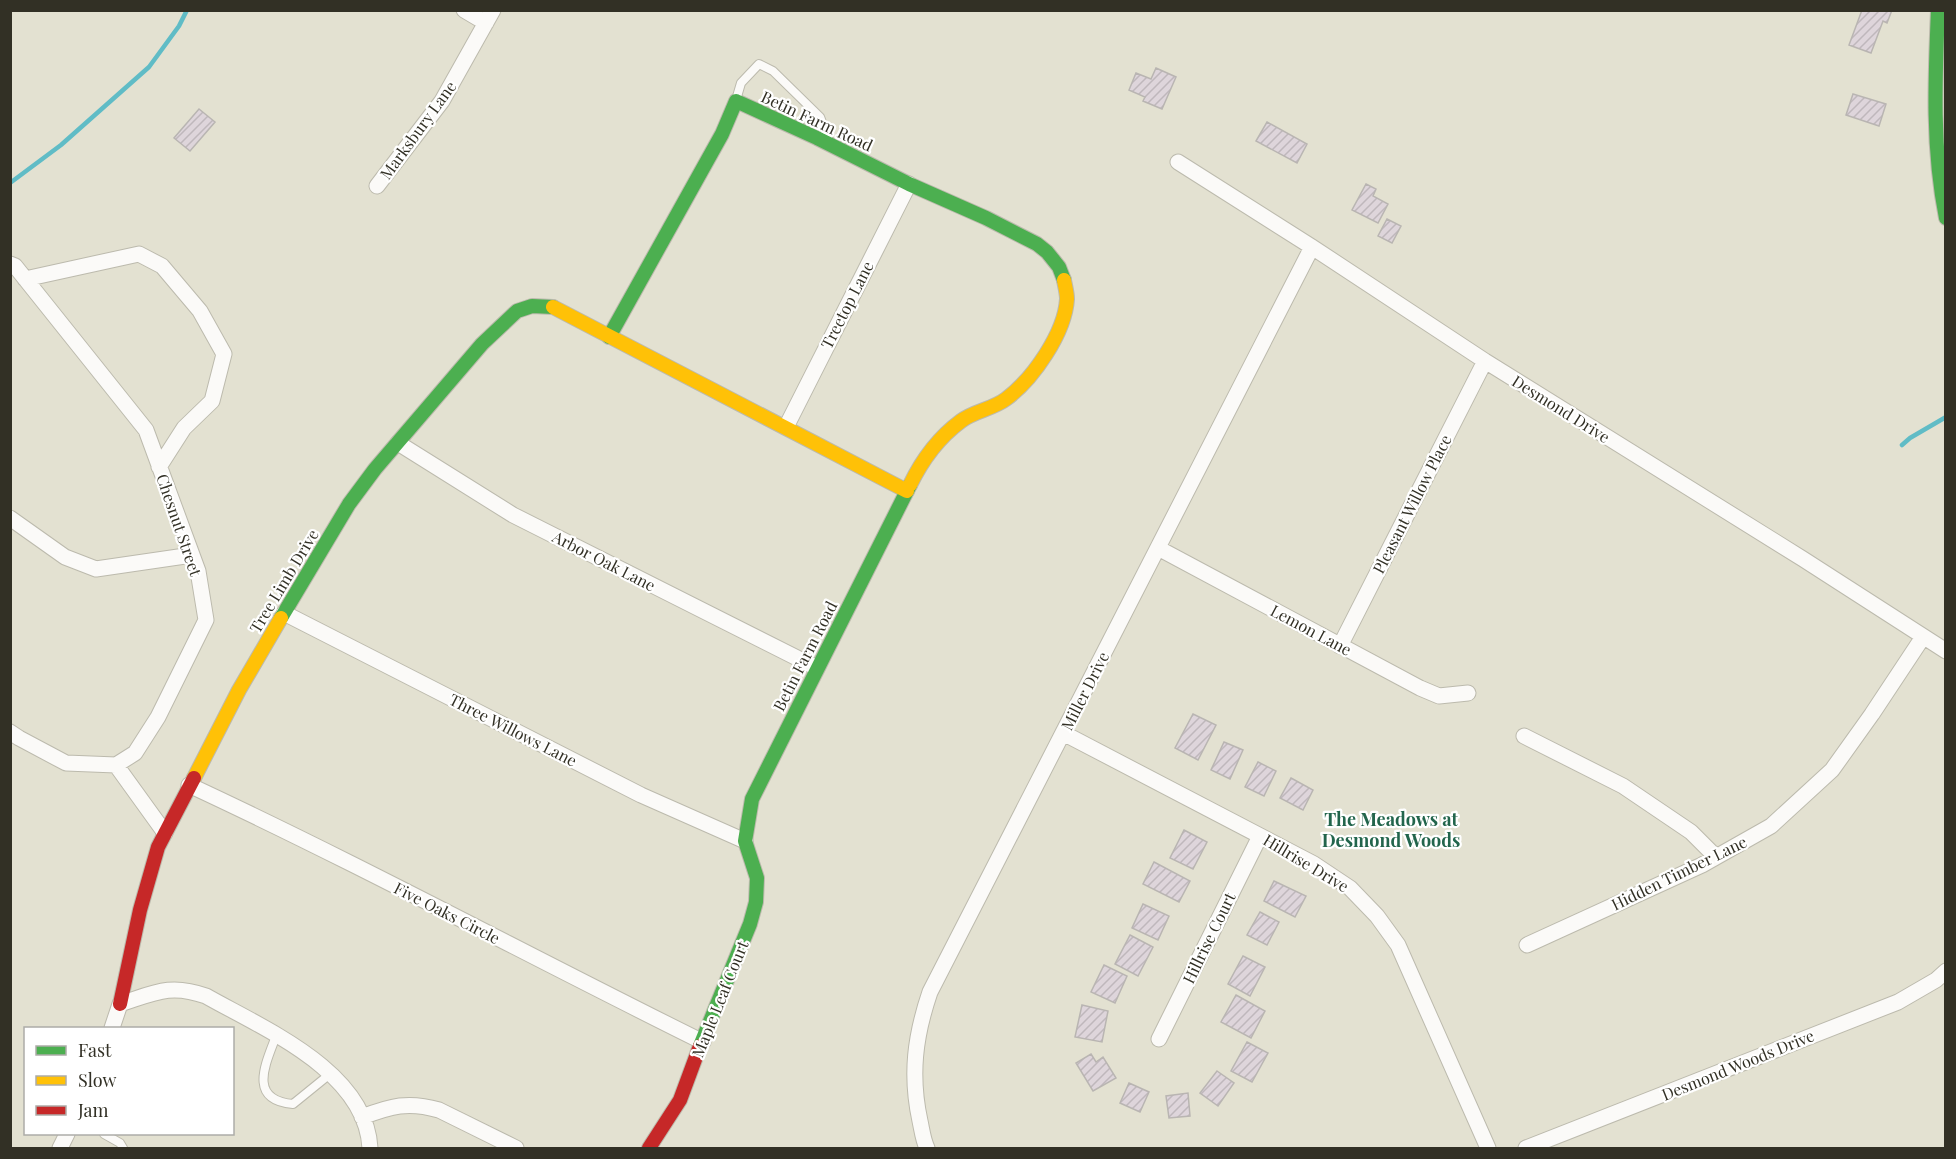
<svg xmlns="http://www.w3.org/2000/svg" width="1956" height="1159" font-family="'Playfair Display',serif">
	<defs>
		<pattern id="building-hatch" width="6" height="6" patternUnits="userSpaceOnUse" patternTransform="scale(1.5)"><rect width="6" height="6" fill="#ded5db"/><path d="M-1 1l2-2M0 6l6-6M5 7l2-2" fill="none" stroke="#bfb7bc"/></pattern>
	</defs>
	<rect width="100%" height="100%" fill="#e3e1d1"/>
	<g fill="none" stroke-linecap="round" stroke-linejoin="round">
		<!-- stream -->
		<path stroke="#60bcc6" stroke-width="4.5" d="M10,183l51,-38 88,-78 30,-41 8,-16
			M1902,445l8,-7 36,-21"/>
	</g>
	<!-- building -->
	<path fill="url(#building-hatch)" stroke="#b9b5b2" stroke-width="1.5" d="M1862,10h30l-5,13 -4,-2 -12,32 -22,-8z
		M1156,68l20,9 -14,32 -19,-8 2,-4 -16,-7 7,-17 15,6z
		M1853,94l33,10 -7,22 -33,-11z
		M199,109l16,13 -25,29 -16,-13z
		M1267,122l40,22 -10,19 -41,-22z
		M1366,184l10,5 -3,7 15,8 -10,19 -26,-13z
		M1387,219l14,7 -9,17 -14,-7z
		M1193,714l23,11 -18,35 -23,-12z
		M1224,742l19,8 -13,29 -19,-9z
		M1258,762l18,9 -12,25 -19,-9z
		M1291,778l22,12 -10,20 -23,-12z
		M1184,830l23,12 -14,27 -23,-11z
		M1154,862l36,19 -11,21 -36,-18z
		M1274,881l32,15 -11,21 -31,-16z
		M1143,904l26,12 -11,24 -26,-12z
		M1260,912l19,10 -12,23 -20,-10z
		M1130,935l23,12 -15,29 -23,-12z
		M1243,956l22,11 -15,29 -22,-12z
		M1104,965l23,11 -12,27 -24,-11z
		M1236,995l29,16 -14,27 -30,-16z
		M1082,1005l26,6 -6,31 -27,-5z
		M1247,1042l21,11 -16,29 -21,-11z
		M1091,1054l5,8 7,-5 13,21 -23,13 -17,-28z
		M1217,1071l17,12 -16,23 -18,-13z
		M1129,1083l20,9 -9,20 -20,-9z
		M1188,1093l2,23 -21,2 -3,-22z"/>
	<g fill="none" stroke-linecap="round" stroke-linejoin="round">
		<!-- lane casing -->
		<g stroke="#bcbaad" stroke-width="10">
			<path id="lane" d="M736,100l5,-17 18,-19 14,7 47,46 8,21
				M276,1036c-10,27 -29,64 17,68l37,-30
				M104,1134l16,9 3,5"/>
		</g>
		<!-- street casing -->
		<g stroke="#bcbaad" stroke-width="17">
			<path id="street" d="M464,10l22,13
				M1178,162l134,85 173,114 318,198 143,92
				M377,186l65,-85 51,-91
				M10,264l5,2 131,164 52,141 8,49 -48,97 -23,36 -19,12 -50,-2 -47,-25 -9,-6
				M25,279l114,-25 23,12 38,45 24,43 -12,47 -28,27 -25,39
				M786,427l123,-243
				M398,443l115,72 304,153
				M10,518l55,39 31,12 96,-14
				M1158,548l262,140 19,8 29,-3
				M284,613l357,182 104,46
				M1340,646l145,-285
				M1063,733l251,131 36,24 27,28 21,29 90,203
				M1524,736l99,50 68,46 25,25
				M116,765l49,68
				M189,785c174,81 342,172 514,257
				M1527,945l175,-80 69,-39 61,-56 40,-56 51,-77
				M112,1028l8,-24c34,-11 50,-21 86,-8 58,33 160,75 164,152
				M1159,1039l101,-203
				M362,1117c29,-11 46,-16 77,-7l77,38
				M60,1148l7,-14
				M927,1148c-4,-8 -5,-18 -7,-27 -10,-46 -5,-85 10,-129l382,-745
				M1526,1148l372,-146 38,-22 10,-9"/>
		</g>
		<!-- fast casing -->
		<g stroke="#bcbaad" stroke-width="16">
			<path id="fast" d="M1938,10c-3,70 -6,139 8,208
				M609,337l113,-203 14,-33 81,37 92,46 77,34 51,26 10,8 12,15 5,13
				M281,618l68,-114 26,-35 107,-125 35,-33 15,-5 21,1
				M700,1046l50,-122 6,-22 1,-24 -12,-37 7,-42 158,-314"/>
		</g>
		<!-- slow casing -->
		<g stroke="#bcbaad" stroke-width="16">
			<path id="slow" d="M553,307l354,184
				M910,485c12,-25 28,-47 51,-64 13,-10 32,-12 45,-22 27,-20 59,-66 61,-100 0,-6 -2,-13 -3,-19
				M194,778l45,-88 42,-72"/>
		</g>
		<!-- jam casing -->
		<g stroke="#bcbaad" stroke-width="16">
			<path id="jam" d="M120,1004l20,-94 18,-63 36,-69
				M649,1148l31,-48 20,-54"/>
		</g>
		<!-- lane -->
		<use href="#lane" stroke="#fbfaf8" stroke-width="8"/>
		<!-- street -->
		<use href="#street" stroke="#fbfaf8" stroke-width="15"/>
		<!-- fast -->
		<use href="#fast" stroke="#4caf50" stroke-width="14"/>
		<!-- slow -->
		<use href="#slow" stroke="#ffc107" stroke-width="14"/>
		<!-- jam -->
		<use href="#jam" stroke="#c62828" stroke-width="14"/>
	</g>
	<g text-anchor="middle" stroke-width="4.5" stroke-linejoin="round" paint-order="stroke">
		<!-- street labels -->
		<g font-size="16" fill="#323025" stroke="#fff">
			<text transform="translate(817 121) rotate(25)" y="6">Betin Farm Road</text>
			<text transform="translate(418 130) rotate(-54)" y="6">Marksbury Lane</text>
			<text transform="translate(847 305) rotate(-63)" y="6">Treetop Lane</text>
			<text transform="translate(1561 409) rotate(32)" y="6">Desmond Drive</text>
			<text transform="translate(1412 504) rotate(-63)" y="6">Pleasant Willow Place</text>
			<text transform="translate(179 525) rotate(71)" y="6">Chesnut Street</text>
			<text transform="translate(604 561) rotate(27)" y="6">Arbor Oak Lane</text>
			<text transform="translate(284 581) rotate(-59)" y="6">Tree Limb Drive</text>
			<text transform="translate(1311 630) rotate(28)" y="6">Lemon Lane</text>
			<text transform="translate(805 656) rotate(-63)" y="6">Betin Farm Road</text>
			<text transform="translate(1085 691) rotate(-63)" y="6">Miller Drive</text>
			<text transform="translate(513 730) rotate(27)" y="6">Three Willows Lane</text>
			<text transform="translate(1306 863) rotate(31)" y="6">Hillrise Drive</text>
			<text transform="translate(1679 873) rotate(-26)" y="6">Hidden Timber Lane</text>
			<text transform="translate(447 913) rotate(27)" y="6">Five Oaks Circle</text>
			<text transform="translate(1209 938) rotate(-64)" y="6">Hillrise Court</text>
			<text transform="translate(720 999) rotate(-68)" y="6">Maple Leaf Court</text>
			<text transform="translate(1738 1065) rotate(-22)" y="6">Desmond Woods Drive</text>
		</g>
		<!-- neighbourhood labels -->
		<g font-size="18" font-weight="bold" fill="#22654c" stroke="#fff">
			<text x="1391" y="826">The Meadows at<tspan x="1391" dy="21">Desmond Woods</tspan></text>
		</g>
	</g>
	<!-- border -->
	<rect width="1956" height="1159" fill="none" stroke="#323025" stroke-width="24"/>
	<!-- legend -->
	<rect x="24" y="1027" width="210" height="108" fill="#ffffff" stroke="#adaca8" stroke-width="1.5"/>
	<rect x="36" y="1046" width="30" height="9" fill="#4caf50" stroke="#adaca8" stroke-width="1.5"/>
	<text x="78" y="1057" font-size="18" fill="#323025">Fast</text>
	<rect x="36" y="1076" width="30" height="9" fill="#ffc107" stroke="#adaca8" stroke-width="1.5"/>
	<text x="78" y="1087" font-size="18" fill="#323025">Slow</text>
	<rect x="36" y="1106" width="30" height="9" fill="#c62828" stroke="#adaca8" stroke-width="1.5"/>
	<text x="78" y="1117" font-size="18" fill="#323025">Jam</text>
</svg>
